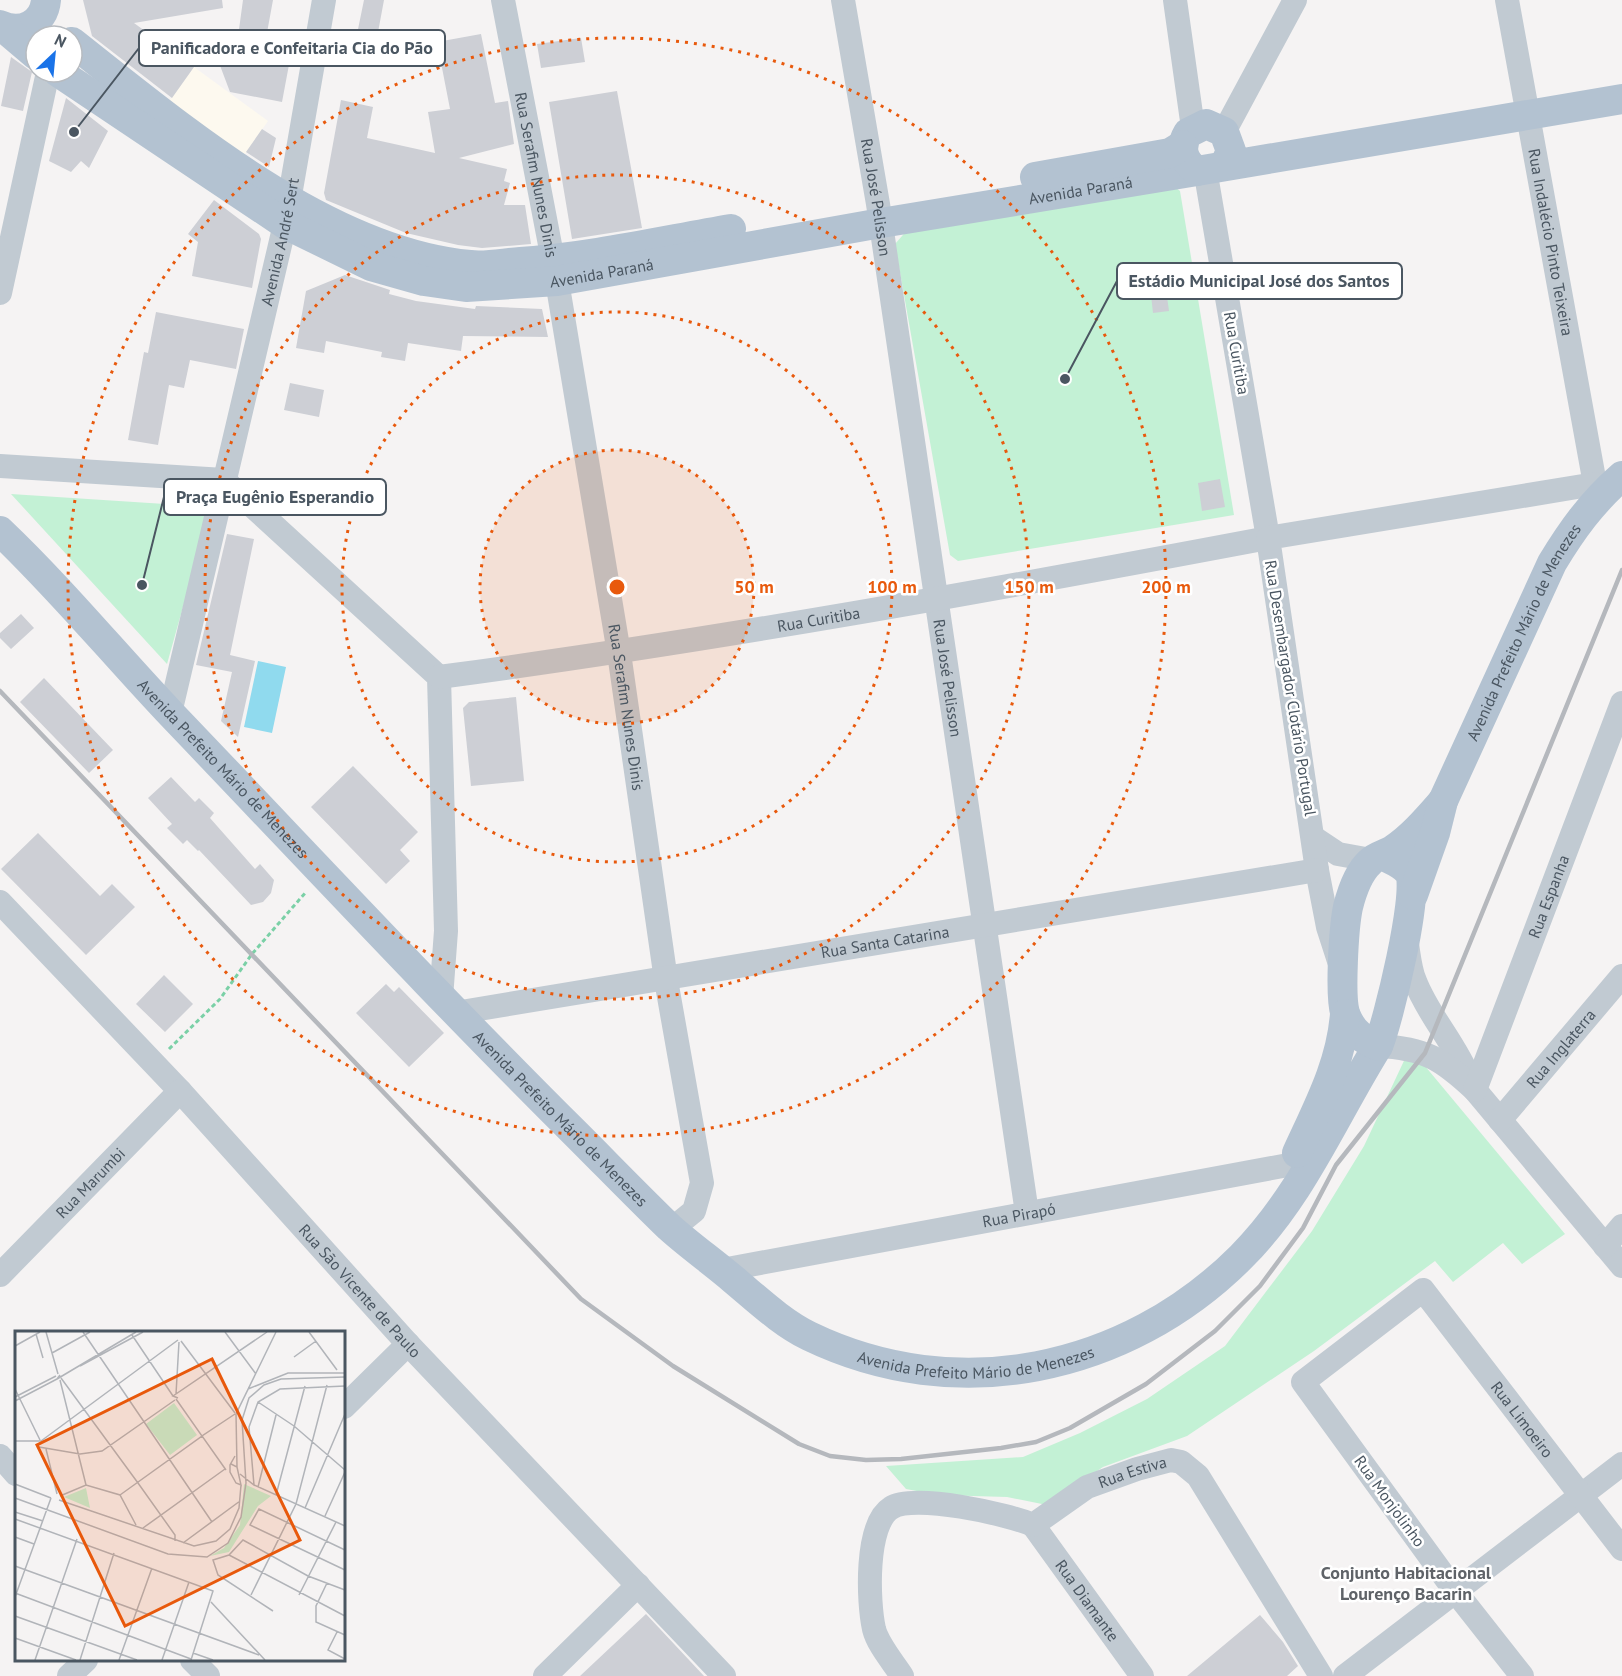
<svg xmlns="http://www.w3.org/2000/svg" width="1622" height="1676" font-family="'PT Sans',sans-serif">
	<rect width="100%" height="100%" fill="#f5f3f3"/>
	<!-- commercial -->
	<path fill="#fdf9ef" d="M194,67l74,54 -25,36 -76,-53z"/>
	<!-- green -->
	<path fill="#c3f1d5" d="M1170,183l10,8 54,324 -276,46 -8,-6 -55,-311 14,-16z
		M11,494l200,13 -44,157z
		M1410,1048l155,186 -43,30 -19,-21 -50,39 -18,-21 -121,90 -127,85 -84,31 -56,38 -40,-8 -69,-2 -32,-6 -20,-23 137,-9 57,-24 67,-34 78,-53 87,-115 52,-85z"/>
	<!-- water -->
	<path fill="#90daee" d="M258,661l28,6 -14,66 -28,-6z"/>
	<!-- building -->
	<path fill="#cdcfd5" d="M83,0h139l1,8 -89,15 60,44 -22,31 -80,-62z
		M243,0h30l-9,49 27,5 -9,48 -52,-10 -20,-53 27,5z
		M364,0h20l-8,43 -20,-4z
		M481,34l14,69 13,-2 6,43 -55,14 48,11 -3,12 6,2 -6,22h21l6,39 -49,4 -24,-3 -52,-12 -80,-33 -2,-7 17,-93 32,7 -6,31 68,15 -7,-41 22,-3 -13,-67z
		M581,38l4,24 -44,6 -4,-24z
		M11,57l21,15 -9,39 -22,-5z
		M617,91l25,137 -70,11 -23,-137z
		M66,98l42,33 -19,37 -8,-7 -10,11 -22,-11z
		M262,129l14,9 -7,29 -23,-15z
		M214,200l45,34 2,5 -9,49 -60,-12 6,-34 -10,-8z
		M345,275l45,15 -1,4 27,7 59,8 1,-3 66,3 6,28 -85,-1 -2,15 -53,-8 -3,18 -24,-4 1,-5 -56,-11 -2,12 -28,-5 10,-57z
		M1164,275l5,36 -16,2 -4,-36z
		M156,312l88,17 -8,40 -46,-9 -6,28 -15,-3 -11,60 -30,-5 16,-88 4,1z
		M290,383l34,7 -5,27 -35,-7z
		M1220,479l5,28 -23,4 -4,-28z
		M227,534l27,5 -24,116 25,6 -17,76 -17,-16 11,-49 -36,-7z
		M21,614l13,14 -23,21 -11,-11v-5z
		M44,678l69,72 -24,23 -69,-71z
		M516,697l8,84 -53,5 -8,-78 6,-6z
		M353,766l65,66 -18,18 10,11 -24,23 -75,-77z
		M171,777l24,25 4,-4 15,15 -4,5 45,51 5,-5 14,16 -3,13 -8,9 -12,3 -52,-55 -1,1 -11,-11 -4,4 -16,-16 5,-4 -24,-26z
		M38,833l62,63 12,-12 23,23 -49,48 -85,-86z
		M164,975l29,29 -28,28 -29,-28z
		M386,984l8,8 5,-5 45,46 -35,34 -53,-54z
		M646,1614l58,62h-124z
		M1260,1615l23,27 15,24 -11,10h-100z"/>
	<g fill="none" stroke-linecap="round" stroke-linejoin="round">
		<!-- path -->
		<path stroke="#7ad0a6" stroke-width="3" stroke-dasharray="4.5 3" stroke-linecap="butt" d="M169,1049l51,-50 32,-45 54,-62"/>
		<!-- minor -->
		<g stroke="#c1cad2" stroke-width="24">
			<path id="s1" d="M503,0l54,281 62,372 47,327 36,203 -8,28 -22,18"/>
			<path id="s2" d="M843,0l35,204 149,1009"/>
			<path d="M1175,0l18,128"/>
			<path id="s3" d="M1507,0l88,484"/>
			<path d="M1224,132l71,-132"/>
			<path d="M0,293l48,-221"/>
			<path d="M0,466l224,14 215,197 7,254 -5,67"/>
			<path id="s4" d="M439,677c278,-37 553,-87 829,-139l-63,-369"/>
			<path id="s5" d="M170,713l115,-489 39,-224"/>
			<path d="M1314,838l24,16 33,6"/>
			<path id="s6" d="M0,902l180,189 228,253 316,332"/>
			<path d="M1407,944c2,12 3,26 8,37 14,36 41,63 55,99"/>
			<path d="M1340,964l-12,-37 -11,-57 -49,-332 327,-54 2,13"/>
			<path id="s7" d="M455,1013l862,-143"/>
			<path d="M1378,1046c47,2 64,13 97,44l147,176"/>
			<path id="s8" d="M1475,1090l147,-387"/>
			<path id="s9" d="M1500,1120l122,-144"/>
			<path d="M1605,1246l17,-20"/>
			<path id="s10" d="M722,1270l593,-110"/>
			<path id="s11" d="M0,1275l180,-184"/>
			<path d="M344,1407l64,-63"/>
			<path d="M0,1456l16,18"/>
			<path id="s12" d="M1033,1525l109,151"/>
			<path d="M192,1660l16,16"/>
			<path d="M69,1676l17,-16"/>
			<path d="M545,1676l93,-91"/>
			<path id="s13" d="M902,1676c-9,-14 -24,-31 -28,-47 -6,-27 -9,-105 17,-121 22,-15 117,6 142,17l54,-38 50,-18 34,-9 10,2 17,14 123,200"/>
			<path d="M1345,1676l277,-212"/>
			<path id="s14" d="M1522,1676l-67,-85 -152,-209 120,-92 199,259"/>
		</g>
		<!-- major -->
		<g stroke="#b3c2d1" stroke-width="30">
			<path d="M0,25c21,10 44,-1 46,-25"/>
			<path d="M3,27l33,28"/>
			<path d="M72,42c109,86 255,210 398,223 16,2 34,-2 50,-3 71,-5 141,-21 211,-33"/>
			<path id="s15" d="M58,72l227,152 86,42 53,15 42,6 91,-6 324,-58 316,-52"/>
			<path d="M1225,164l6,-13 -7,-19 -18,-8 -18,9c-9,15 -5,28 9,38l425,-72"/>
			<path d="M1035,177l135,-24 13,-8"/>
			<path id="s16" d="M0,531c61,58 115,124 173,185 134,140 266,282 403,418 31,31 62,63 93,93 21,19 44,35 65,53 24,20 48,43 75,56 147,71 317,36 432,-79 61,-61 92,-139 137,-211"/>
			<path d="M1384,856c8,4 21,9 26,18 9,20 -22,148 -32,172 -15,-7 -25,-13 -32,-30 -7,-17 -2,-90 2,-109 4,-16 10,-34 22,-45 5,-6 17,-8 24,-13 19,-13 34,-31 49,-48"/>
			<path id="s17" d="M1413,895l22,-62 8,-32 109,-238c20,-33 40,-61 70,-87"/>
			<path d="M1297,1153c21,-46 44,-88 48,-139"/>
		</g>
		<!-- rail -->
		<path stroke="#b5b8bd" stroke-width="4.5" d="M0,691l581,608 92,67 126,78 31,12 36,4 35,-1 100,-11 35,-6 34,-14 76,-44 69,-53 45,-45 43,-58 33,-63 89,-112 197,-483"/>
	</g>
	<!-- distance rings -->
	<circle cx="617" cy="587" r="137" fill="#e8590c" fill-opacity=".12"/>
	<g fill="none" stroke="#e8590c" stroke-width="3" stroke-dasharray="3 6">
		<circle cx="617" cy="587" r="137"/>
		<circle cx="617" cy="587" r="275"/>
		<circle cx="617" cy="587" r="412"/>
		<circle cx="617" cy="587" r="549"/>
	</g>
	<g text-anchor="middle" stroke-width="5" stroke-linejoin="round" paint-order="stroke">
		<!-- street labels -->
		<g font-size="16" fill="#4a5661" stroke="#fff">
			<text dy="6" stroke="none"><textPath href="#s1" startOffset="178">Rua Serafim Nunes Dinis</textPath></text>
			<text dy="6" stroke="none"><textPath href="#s15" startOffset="1089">Avenida Paraná</textPath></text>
			<text dy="6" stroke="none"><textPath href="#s2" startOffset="200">Rua José Pelisson</textPath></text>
			<text dy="6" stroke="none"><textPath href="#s5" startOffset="484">Avenida André Sert</textPath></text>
			<text dy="6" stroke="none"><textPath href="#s3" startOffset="246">Rua Indalécio Pinto Teixeira</textPath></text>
			<text dy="6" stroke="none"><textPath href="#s15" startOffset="603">Avenida Paraná</textPath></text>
			<text transform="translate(1237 353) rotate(80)" y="6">Rua Curitiba</text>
			<text dy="6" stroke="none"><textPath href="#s4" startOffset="384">Rua Curitiba</textPath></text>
			<text dy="6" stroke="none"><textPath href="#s17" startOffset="286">Avenida Prefeito Mário de Menezes</textPath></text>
			<text dy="6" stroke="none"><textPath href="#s2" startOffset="686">Rua José Pelisson</textPath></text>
			<text transform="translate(1291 688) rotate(81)" y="6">Rua Desembargador Clotário Portugal</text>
			<text dy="6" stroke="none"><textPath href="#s1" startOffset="718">Rua Serafim Nunes Dinis</textPath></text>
			<text dy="6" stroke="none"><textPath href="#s16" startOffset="326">Avenida Prefeito Mário de Menezes</textPath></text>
			<text dy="6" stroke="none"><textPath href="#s8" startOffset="207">Rua Espanha</textPath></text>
			<text dy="6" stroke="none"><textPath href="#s7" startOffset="436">Rua Santa Catarina</textPath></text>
			<text dy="6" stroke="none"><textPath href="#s9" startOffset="94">Rua Inglaterra</textPath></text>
			<text dy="6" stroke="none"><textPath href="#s16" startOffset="812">Avenida Prefeito Mário de Menezes</textPath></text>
			<text dy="6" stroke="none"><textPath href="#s11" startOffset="129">Rua Marumbi</textPath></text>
			<text dy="6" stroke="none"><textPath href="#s10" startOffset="302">Rua Pirapó</textPath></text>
			<text dy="6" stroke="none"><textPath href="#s6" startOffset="530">Rua São Vicente de Paulo</textPath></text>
			<text dy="6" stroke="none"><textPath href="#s16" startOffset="1316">Avenida Prefeito Mário de Menezes</textPath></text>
			<text dy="6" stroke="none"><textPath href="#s14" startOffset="681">Rua Limoeiro</textPath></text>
			<text dy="6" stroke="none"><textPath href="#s13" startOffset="441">Rua Estiva</textPath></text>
			<text transform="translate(1390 1501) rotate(54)" y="6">Rua Monjolinho</text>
			<text dy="6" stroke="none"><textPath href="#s12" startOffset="93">Rua Diamante</textPath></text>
		</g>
		<!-- neighbourhood labels -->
		<g font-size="18" font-weight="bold" fill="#5f6368" stroke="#fff">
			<text x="1406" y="1579">Conjunto Habitacional<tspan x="1406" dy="21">Lourenço Bacarin</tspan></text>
		</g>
	</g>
	<!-- overview -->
	<g transform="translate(15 1331)">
		<rect width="330" height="330" fill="#f5f3f3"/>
		<path d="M159,72l23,32 -27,20 -24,-31zM229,153l27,12 -13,10 -29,46 -19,4 14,-8 16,-23zM71,157l4,20 -26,-11z" fill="#c3f1d5"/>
		<path fill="none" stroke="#b1b4b9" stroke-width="1.5" d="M31,1l12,42M68,1l129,190M210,1l31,42M294,1l28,38M21,3l7,24M117,4l41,61M166,10l54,72M0,15l25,-14M37,22l38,-21M279,26l22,-16M65,35l63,-34M45,44l-3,4 79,-47M46,47l77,105 37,52v6M45,49l26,105M0,58l25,51M233,58l40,-16h57M161,63l3,-52M0,66l41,-21M163,67l-5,-2 94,-64M0,70l42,-22M243,71l36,24 51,44M0,110h26M26,110l137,-101M24,116l41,7 22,-3 73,-51M31,118l11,45M216,133l6,3 4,18 -5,-2 -6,-11v-7l5,-9M222,136l-1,-53 40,-82M211,139l-24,-34 33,-22M225,143l14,11 91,41M0,153l36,14M239,154l-5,-58 9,-25 22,-13 65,-3M243,156l18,-72M105,164l82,-59 -26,-37M261,164l29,-109M45,165l26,-11 34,10 16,30M0,167l153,56 39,3 21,-14 13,-26 5,-34 -4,-63 7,-22 15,-13 17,-6 64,-2M44,169l135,46 22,-5 14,-12 9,-21 2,-23M290,177l40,-94M0,181l28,9M310,185l20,-44M0,188l198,72 -22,69M128,197l82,-59M0,206l19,7M168,212l57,-42M330,219l-86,-41 -9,16 95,45M214,224l116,61M0,235l244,89M312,252l-11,23v16l29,13M0,262l176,66M236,264l45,-91 31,-119M284,264l37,-73M0,266l36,-99M196,271l54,58M258,280l-55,-36 -5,-15 16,-5 14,-15 65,36 37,14M0,285l122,44M322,301l-9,18 17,9M0,307l61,22M178,322l20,7M20,329l42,-121M65,329l34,-107M104,329l33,-92M147,329l27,-78"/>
		<path fill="#e8590c" fill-opacity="0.15" stroke="#e8590c" stroke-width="3" d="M197,28l88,181 -175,86 -88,-181z"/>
		<rect width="330" height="330" fill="none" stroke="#4a5661" stroke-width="3"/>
	</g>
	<circle cx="617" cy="587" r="9" fill="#e8590c" stroke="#fff" stroke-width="3"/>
	<g font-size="18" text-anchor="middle" font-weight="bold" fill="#e8590c" stroke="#fff" stroke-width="5" stroke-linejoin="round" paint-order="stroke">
		<text x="754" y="593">50 m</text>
		<text x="892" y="593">100 m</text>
		<text x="1029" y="593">150 m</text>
		<text x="1166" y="593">200 m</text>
	</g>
	<!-- callouts -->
	<path fill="none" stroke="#4a5661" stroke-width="2" d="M74 132L139 48M1065 379L1117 281M142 585L164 497"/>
	<g fill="#4a5661" stroke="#fff" stroke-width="2">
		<circle cx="74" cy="132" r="6"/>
		<circle cx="1065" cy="379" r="6"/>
		<circle cx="142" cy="585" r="6"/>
	</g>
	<g fill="#fff" stroke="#4a5661" stroke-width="2">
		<rect x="139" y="30" width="306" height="36" rx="6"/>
		<rect x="1117" y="263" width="285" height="36" rx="6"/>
		<rect x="164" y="479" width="222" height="36" rx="6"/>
	</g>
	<g font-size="18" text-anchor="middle" font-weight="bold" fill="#4a5661">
		<text x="292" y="54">Panificadora e Confeitaria Cia do Pão</text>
		<text x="1259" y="287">Estádio Municipal José dos Santos</text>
		<text x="275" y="503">Praça Eugênio Esperandio</text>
	</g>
	<!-- north arrow -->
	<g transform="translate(54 54) rotate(26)"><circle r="28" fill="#ffffff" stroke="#b7bbc0" stroke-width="1.5"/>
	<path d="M0-4.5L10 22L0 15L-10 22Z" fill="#1a73e8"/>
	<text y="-9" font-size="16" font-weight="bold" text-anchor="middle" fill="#4a5661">N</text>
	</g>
</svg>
